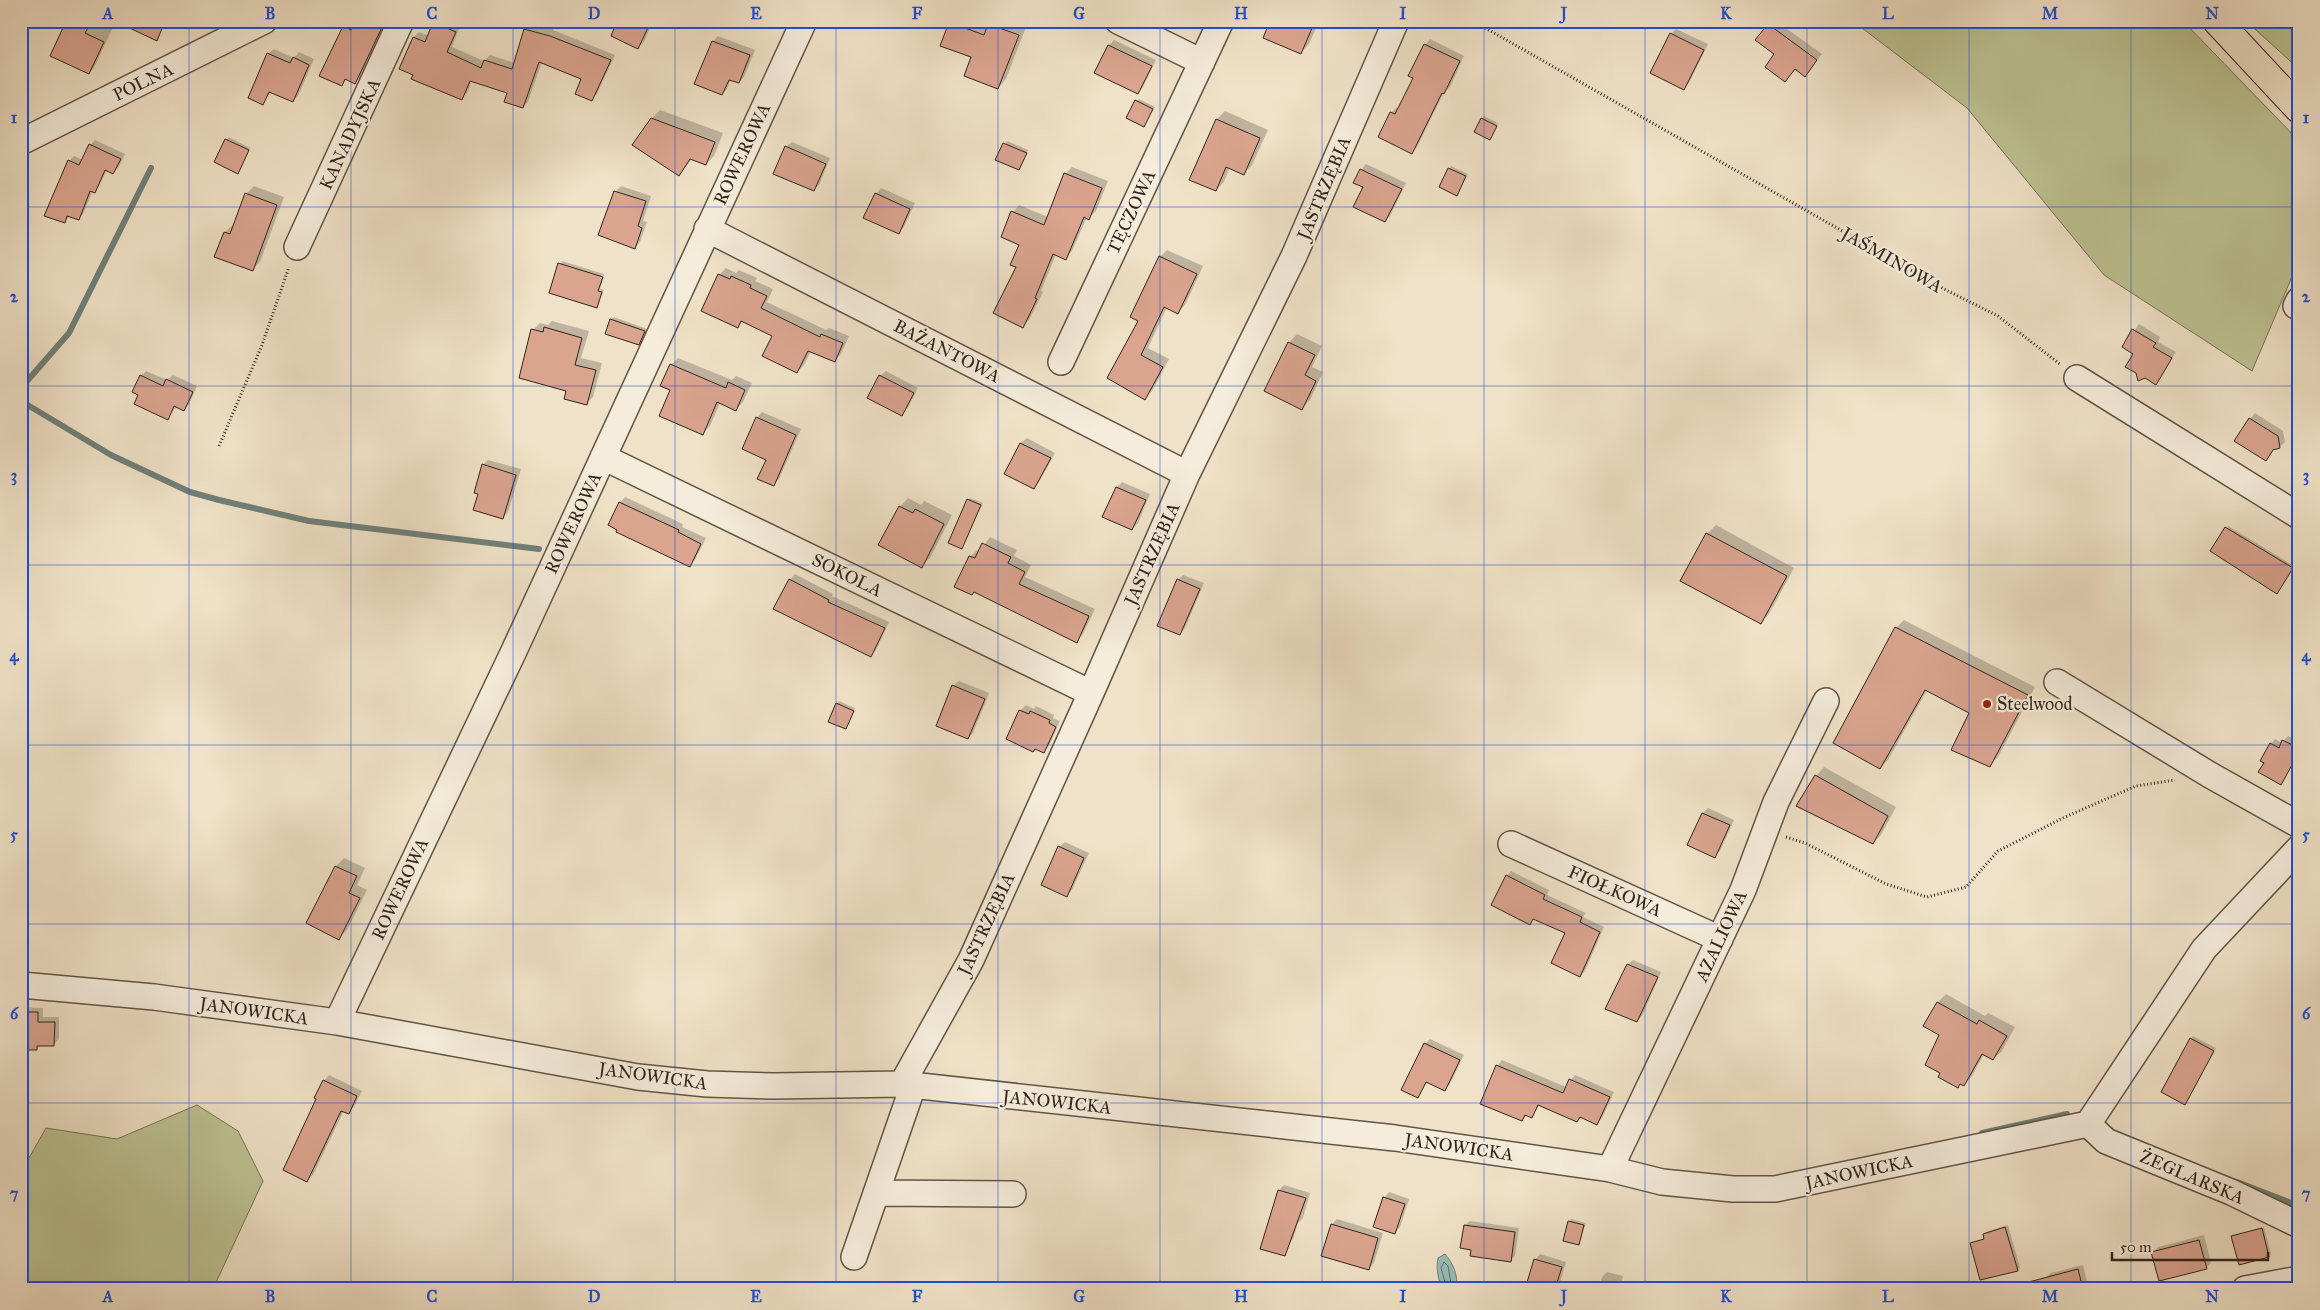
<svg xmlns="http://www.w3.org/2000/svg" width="2320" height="1310" font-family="'IM FELL Great Primer',serif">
	<rect width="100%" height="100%" fill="#f0e2c8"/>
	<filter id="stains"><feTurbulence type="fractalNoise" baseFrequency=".004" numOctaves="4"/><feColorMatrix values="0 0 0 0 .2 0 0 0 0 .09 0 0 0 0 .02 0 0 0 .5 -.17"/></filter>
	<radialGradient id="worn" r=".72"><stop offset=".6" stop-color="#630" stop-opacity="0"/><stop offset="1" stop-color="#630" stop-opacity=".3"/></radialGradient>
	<!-- green -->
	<path fill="#bdc293" stroke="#767357" d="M1858,21h325l116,120v119l-47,111 -148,-96 -137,-167 -105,-80z
		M2246,21h53v48z
		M197,1105l41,26 25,50 -50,108h-192v-117l25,-44 71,11z"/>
	<!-- water -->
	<path fill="#9abdb8" stroke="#708079" d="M1445,1254c8,9 14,23 11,35h-14c-4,-11 -6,-20 -4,-31z"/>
	<!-- shadow -->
	<path fill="#0003" d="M68,21h48l-22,47 -5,5z
		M118,21h65l-6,7 -11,-4 -10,15z
		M356,21h30l-26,57 -5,4 -8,-3 -6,5 3,-57 4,-5 6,3z
		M436,21h12l12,5 -8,21 32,14 6,-6 25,8 12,-42h30l-4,9 62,25 -18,39 -6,6 -9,-22 -40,-16 -14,40 -5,5 -15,-14 -36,-13 -5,13 -6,5 -47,-23v-38l5,-5 10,4z
		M619,21h34l-9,21 -6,5z
		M951,21h26l12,5 4,-5h19l14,6 -20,52 -8,9 -25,-31 -32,-12z
		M1271,21h48l-10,23 -8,8z
		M1772,21h4l46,33 -17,21 -9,-6 -11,12 -16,-56z
		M1676,29l32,15 -19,39 -6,6 -12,-55z
		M718,36l37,14 -11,27 -5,5 -8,-3 -4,10 -5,5 -26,-10 17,-43z
		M1430,39l34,17 -14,31 -6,5 -27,55 -5,5 -21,-39 6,-6 2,2 16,-31 10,-33z
		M1114,40l42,20 -13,27 -5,5 -29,-47z
		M274,49l20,9 5,-6 15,7 -16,37 -5,5 -22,-9 -8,11 5,-49z
		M1139,99l16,8 -11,19 -8,-25z
		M660,110l63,23 -9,23 -8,8 -14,-5 -13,16 -27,-57z
		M1225,111l43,19 -16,35 -8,8 -14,-6 -6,15 -8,8 -25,-11 26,-60z
		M1484,116l14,7 -6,13 -10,-17z
		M229,137l21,11 -13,25 -11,-33z
		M95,140l30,14 -7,14 -5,5 -6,-3 -8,16 -4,5 -2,-1 -10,24 -5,5 -8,-3 -6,6 5,-61 5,-5 9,4 7,-15z
		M1007,141l21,9 -7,16 -24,-7z
		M792,142l38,16 -11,27 -5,5 -28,-43z
		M1366,164l40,19 -16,33 -5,5 -21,-34 -3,-17z
		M1451,166l17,8 -11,20 -8,-25z
		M1072,167l36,14 -12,30 -7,7 -2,-1 -15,34 -7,7 -9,-4 -15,37 2,1 -14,28 -6,6 -6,-59 4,-23 -8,-32 6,-7 29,12 17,-43z
		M254,186l30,11 -24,65 -8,8 -27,-38 8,-7h2l11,-31z
		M621,186l30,10 -8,25 4,1 -7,20 -5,6 -20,-56z
		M881,188l34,15 -11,24 -5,5 -23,-38z
		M1167,250l36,16 -18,39 -7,7 -11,-5 -19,41 21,11 -17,32 -7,7 -37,-20 32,-58 20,-63z
		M562,261l42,13 -4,15 4,1 -7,16 -46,-14z
		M726,268l10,5 3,-3 18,8 -2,3 18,8 -6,13 59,28 3,-2 20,8 -8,18 -6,6 -24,-9 -7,14 -7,7 -23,-37 -31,-14 -5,5 -19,-51z
		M614,317l33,12 -6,12 -2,3 -28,-24z
		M552,321l37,10 -8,27 21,5 -9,34 -7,7 -53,-74 7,-7 8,2z
		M2139,324l21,13 -2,5 18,10 -20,31 -21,-30 -12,-7z
		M1297,334l25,12 -10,21 11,5 -13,28 -8,8 -13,-65z
		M678,358l54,22 4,-4 16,7 -9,19 -7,7 -16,-6 -10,23 -8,8 -31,-69z
		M146,371l21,9 6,-5 24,11 -8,18 -5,5 -7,-3 -9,12 -29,-24 2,-18z
		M886,371l32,17 -11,21 -6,5 -21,-38z
		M762,412l39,17 -22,50 -5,5 -17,-66z
		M2255,413l28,18 2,11 -5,5 -5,1 -9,11 -16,-40z
		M21,416l6,5 -6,13z
		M1027,438l28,15 -16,29 -5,6 -28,-15 15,-30z
		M488,460l33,9 -13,43 -5,6 -23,-25 3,-28z
		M1122,482l28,12 -12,29 -6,6 -28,-12 13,-30z
		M625,497l58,27 -1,3 24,11 -11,22 -6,5 -69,-62z
		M908,498l13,7 3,-4 28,14 -22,43 -9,8 -21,-59z
		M970,498l13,5 -21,45 6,-48z
		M1716,525l78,43 -25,46 -8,9 -79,-43 25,-46z
		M2228,526l66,40 -15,24 -53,-62z
		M990,537l27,13 -3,6 17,9 -6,12 70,32 -12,25 -7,7 -101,-50 -3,3 -2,-37 7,-7 3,1z
		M795,574l38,20 -1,2 57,26 -13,28 -5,6 -81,-76z
		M1183,575l21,8 -19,45 -5,6 -2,-54z
		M1904,620l131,67 -37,70 -9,9 -19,-54 -43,-22 -39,70 -8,8 16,-140z
		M959,681l30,12 -16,40 -5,5 -15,-52z
		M839,701l16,7 -9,20 -9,-24z
		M1026,705l8,4 2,-3 18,9 -1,3 7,3 -11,25 -6,6 -23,-41z
		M2288,736l11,5v13l-18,29 -16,-21 6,-18 4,-5 7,4z
		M1824,767l72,40 -15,28 -8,8 -57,-67z
		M1708,808l26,12 -14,31 -6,5 -11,-43z
		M1065,842l24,11 -17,37 -5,5 -8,-48z
		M344,858l21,10 -8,17 10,5 -20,40 -8,8 -32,-15 29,-57z
		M1511,871l38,19 -2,5 39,18 -3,4 21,10 -19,44 -5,5 -13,-43 -32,-15 -5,5 -23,-47z
		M1633,960l28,12 -19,44 -5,5 -30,-13 21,-44z
		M1946,994l39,22 3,-3 27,14 -13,24 -9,8 -9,-5 -12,22 -8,9 -3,-2 -3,3 -17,-14 -3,-70z
		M21,1007l22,1v9h16v22l-5,5h-13l-4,5h-16z
		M2193,1036l23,12 -31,56 6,-65z
		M1430,1039l34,16 -14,29 -5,5 -17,-8 -10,16 7,-53z
		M1502,1060l64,27 9,-12 39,17 -12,26 -5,6 -16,-7 -4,4 -37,-17 -8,13 -5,-2 -5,5 -25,-54z
		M329,1075l33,16 -8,16 -6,5 -4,-2 -31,65 -6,5 11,-82 6,-17z
		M1284,1185l26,8 -7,25 -5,5 -5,16 -5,5 -9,-54z
		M1389,1192l20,7 -9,28 -5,5 -11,-34z
		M1337,1219l46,14 -9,30 -5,5 -37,-44z
		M1571,1219l15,4 -7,21 -10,-22z
		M1470,1221l49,7 -4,28 -4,4 -39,-11 -7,-24z
		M2008,1225l12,43 -2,2 -46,-27 13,-5 -1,-4 2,-2z
		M2264,1227l7,27 -2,2 -36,-20z
		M2204,1235l7,28 -5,5 -53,-15 5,-6z
		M1540,1254l26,8 -8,27h-32l9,-29z
		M2083,1265l6,24h-41l-3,-11 6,-5z
		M1607,1272l16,4 -3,13h-21l3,-12z"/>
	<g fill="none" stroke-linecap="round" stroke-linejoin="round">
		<!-- shore -->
		<path stroke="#65706a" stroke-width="1" d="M1447,1289l-6,-21 3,-6 4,4 4,23"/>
		<!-- stream -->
		<path stroke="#708079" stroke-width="6" d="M21,388l48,-55 82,-165
			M21,401l90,54 79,37 29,8 90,21 230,28
			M1982,1133l85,-19
			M2237,1182l62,24"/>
	</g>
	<!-- building -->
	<path fill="#daa48f" stroke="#30241b" d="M66,21h13l10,5 -4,7 19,9 -15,32 -39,-18z
		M115,21h50l-8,20z
		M355,21h30l-30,63 -10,-5 -3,7 -23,-10 24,-50 8,4z
		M617,21h34l-13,28 -27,-13z
		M1270,21h45l-14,33 -38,-16z
		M433,22l23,10 -9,20 34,16 3,-8 28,9 12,-40 26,7 61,24 -19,41 -17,-7 6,-15 -42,-17 -16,46 -19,-6 3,-9 -37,-12 -8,19 -51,-21 2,-4 -14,-6 14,-32 12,5z
		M949,22l35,13 4,-11 31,11 -21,54 -34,-13 7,-19 -31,-11z
		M1768,24l49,36 -12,17 -10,-8 -10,13 -20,-15 9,-13 -19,-14z
		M1670,33l34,17 -20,40 -34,-17z
		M712,41l38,14 -11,28 -10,-3 -7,15 -28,-11z
		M1424,44l36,17 -16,33 -2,-1 -30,61 -34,-17 12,-25 5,2 18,-36 -5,-2z
		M1108,45l44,21 -14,28 -44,-21z
		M267,53l23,10 3,-6 16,8 -16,37 -24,-10 -6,13 -15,-7z
		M1135,100l18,9 -9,18 -18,-9z
		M651,118l64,24 -9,23 -16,-6 -11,17 -47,-31z
		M1481,118l16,8 -7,14 -16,-8z
		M1216,119l44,19 -16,37 -18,-8 -10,24 -27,-11z
		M225,139l24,11 -11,24 -24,-12z
		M1003,143l24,10 -8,17 -24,-10z
		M89,144l32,15 -8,15 -8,-4 -10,23 -5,-2 -11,29 -12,-4 -2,7 -21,-7 24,-56 11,5z
		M785,146l41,18 -12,27 -41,-17z
		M1448,168l18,8 -9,20 -18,-9z
		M1360,169l42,20 -17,33 -32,-15 10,-20 -10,-4z
		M1064,173l38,15 -13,32 -5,-3 -18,43 -13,-6 -18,44 2,1 -14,29 -30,-15 23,-46 -6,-2 9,-20 -18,-8 10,-26 33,14z
		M614,191l32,10 -8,25 4,2 -7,21 -37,-14z
		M245,193l32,12 -24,66 -39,-14 10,-25 6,2z
		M875,193l35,16 -11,25 -36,-16z
		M1159,256l38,18 -19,40 -14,-7 -23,48 22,12 -18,33 -38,-22 31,-57 -8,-4z
		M558,263l45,14 -5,14 4,1 -5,16 -48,-15z
		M718,274l12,5 1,-3 20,9 -1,3 17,8 -6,12 59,29 1,-3 22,9 -8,19 -27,-11 -11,22 -35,-17 10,-20 -31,-15 -3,7 -37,-17z
		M610,319l35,12 -6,14 -34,-11z
		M544,327l38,11 -7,27 21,5 -9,35 -23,-6 2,-8 -47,-13 12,-49 12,3z
		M2132,329l24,14 -3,4 19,11 -16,27 -11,-7 -7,3 -2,-8 -11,-6 8,-13 -11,-7z
		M1288,342l27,13 -10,20 11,6 -14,29 -38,-19z
		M670,364l56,24 2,-6 17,8 -9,21 -19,-9 -14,33 -44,-19 11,-26 -10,-4z
		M140,375l23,11 3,-7 27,13 -9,19 -10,-5 -6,14 -34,-16 4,-9 -6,-3z
		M879,375l35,18 -12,23 -35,-18z
		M756,417l40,18 -22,51 -17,-7 9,-19 -24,-11z
		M2249,418l29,18 2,12 -7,2 -7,11 -32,-20z
		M1020,443l31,15 -17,31 -30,-15z
		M482,464l34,11 -13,44 -30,-9 5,-16 -4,-1z
		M1116,487l30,13 -14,30 -30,-13z
		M967,499l14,6 -19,44 -14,-6z
		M619,502l60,28 -1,2 23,12 -11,23 -74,-35 1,-2 -9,-5z
		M899,506l14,7 2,-4 29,15 -22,44 -44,-23z
		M2225,527l68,41 -16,26 -67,-43z
		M1706,533l81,43 -26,48 -81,-43z
		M982,543l29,14 -3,6 17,9 -6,12 70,32 -12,27 -103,-51 -2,3 -18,-8 15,-31 6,2z
		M789,579l40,21 -1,2 57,26 -14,29 -98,-48z
		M1177,579l23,10 -20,46 -23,-9z
		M1895,627l133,68 -38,72 -39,-17 18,-37 -44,-23 -45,79 -47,-26z
		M952,685l33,14 -17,40 -32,-13z
		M836,703l18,8 -8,18 -18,-7z
		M1019,710l10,4 1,-3 20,9 -1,3 7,4 -12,26 -9,-4 -2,3 -27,-13z
		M2282,740l17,8v4l-18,33 -23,-13 6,-9 -4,-2 10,-18 9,5z
		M1815,775l73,41 -15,28 -77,-38z
		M1702,813l28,12 -15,33 -28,-13z
		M1058,846l26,12 -17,39 -26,-12z
		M335,866l22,10 -8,17 11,5 -21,42 -33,-17z
		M1506,875l39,20 -2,4 39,18 -2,5 20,10 -20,45 -29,-14 14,-30 -32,-14 -3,6 -39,-20z
		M1627,964l31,13 -21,45 -32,-13z
		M1937,1002l40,22 2,-4 28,16 -14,24 -11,-6 -18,32 -4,-2 -2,4 -20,-11 2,-4 -15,-8 14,-30 -16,-9z
		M21,1012h17v10h17l-1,24h-17v4h-16z
		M2190,1038l24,13 -29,54 -24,-13z
		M1424,1043l36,17 -15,31 -19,-9 -8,16 -17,-8z
		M1496,1065l67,28 6,-14 41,18 -13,28 -17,-8 -3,5 -39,-17 -6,13 -7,-3 -3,6 -42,-17z
		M323,1080l34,16 -8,18 -8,-3 -34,71 -24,-12 33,-71 -2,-1z
		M1278,1190l28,8 -21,58 -25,-7z
		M1383,1197l22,7 -10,30 -22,-7z
		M1568,1221l16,4 -5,20 -16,-4z
		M1331,1224l47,14 -9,32 -48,-14z
		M1464,1225l51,7 -4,30 -41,-6 1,-6 -11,-2z
		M2005,1227l13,44 -38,9 -10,-37 14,-4 -1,-5z
		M2262,1228l7,29 -30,8 -8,-29z
		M2199,1240l8,29 -48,12 -8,-29z
		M1534,1259l28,8 -7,22h-30z
		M2078,1269l5,20h-57l-1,-6z"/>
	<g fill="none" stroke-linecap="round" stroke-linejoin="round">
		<!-- minor casing -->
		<g stroke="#605446" stroke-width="28">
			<path id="minor" d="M1118,21l84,41
				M21,142l243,-121
				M707,229l480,245
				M297,247l104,-226
				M2296,306l3,-6
				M1061,362l160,-341
				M2077,378l222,138
				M603,457l488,236
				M2057,682l153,93 89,50
				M1511,844l209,95
				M21,985l133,12 183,25 301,55 69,7 66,2 129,-2 493,54 215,31 52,13 71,7h42l313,-65
				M337,1022l176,-369 291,-632
				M902,1084l69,-124 120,-267 96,-219 107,-218 102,-235
				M2088,1124l116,-175 95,-101
				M2088,1124l18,17 125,51 68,33
				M1610,1169l133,-279 33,-88 50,-101
				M876,1193l137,1
				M854,1257l59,-171
				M2245,1289l54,-10"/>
		</g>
		<!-- major casing -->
		<g stroke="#30241b" stroke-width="30">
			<path id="major" d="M2217,21l82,88"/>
		</g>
		<!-- path -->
		<path stroke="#30241b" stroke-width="3" stroke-dasharray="1 2.5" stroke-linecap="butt" d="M1473,21l473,269 52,26 63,49
			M219,446l43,-101 27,-78
			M1786,837l19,6 81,41 41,13 39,-10 32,-36 67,-34 71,-31 39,-6"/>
		<!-- minor -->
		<use href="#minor" stroke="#f5ecdb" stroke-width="25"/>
		<!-- major -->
		<use href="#major" stroke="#f0e2c8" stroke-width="28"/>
	</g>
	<!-- grid -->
	<path fill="none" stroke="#1d4ed8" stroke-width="1" stroke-opacity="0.55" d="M189,21v1268M351,21v1268M513,21v1268M675,21v1268M836,21v1268M998,21v1268M1160,21v1268M1322,21v1268M1484,21v1268M1645,21v1268M1807,21v1268M1969,21v1268M2131,21v1268M21,207h2278M21,386h2278M21,565h2278M21,745h2278M21,924h2278M21,1103h2278"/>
	<!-- markers -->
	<circle fill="#8f2418" stroke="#f5ecdb" stroke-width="2" cx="1987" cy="704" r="5"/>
	<g text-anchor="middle" stroke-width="4.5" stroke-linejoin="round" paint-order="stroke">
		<!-- street labels -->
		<g font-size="18" fill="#30241b" stroke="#f5ecdb">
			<text transform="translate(143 82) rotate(-26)" y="6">POLNA</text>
			<text transform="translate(350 134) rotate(-65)" y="6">KANADYJSKA</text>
			<text transform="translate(742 154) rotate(-65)" y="6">ROWEROWA</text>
			<text transform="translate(1324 188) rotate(-67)" y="6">JASTRZĘBIA</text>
			<text transform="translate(1131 212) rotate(-65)" y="6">TĘCZOWA</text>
			<text transform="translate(1892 260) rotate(30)" y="6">JAŚMINOWA</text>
			<text transform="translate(947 351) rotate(27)" y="6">BAŻANTOWA</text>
			<text transform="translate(573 523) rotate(-65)" y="6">ROWEROWA</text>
			<text transform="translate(1152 554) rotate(-66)" y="6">JASTRZĘBIA</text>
			<text transform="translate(847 575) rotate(26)" y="6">SOKOLA</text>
			<text transform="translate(400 889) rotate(-65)" y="6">ROWEROWA</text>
			<text transform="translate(1615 891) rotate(24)" y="6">FIOŁKOWA</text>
			<text transform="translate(986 924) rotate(-65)" y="6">JASTRZĘBIA</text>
			<text transform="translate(1721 936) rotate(-65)" y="6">AZALIOWA</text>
			<text transform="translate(254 1011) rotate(8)" y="6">JANOWICKA</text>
			<text transform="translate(653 1076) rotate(8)" y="6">JANOWICKA</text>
			<text transform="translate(1057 1102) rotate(6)" y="6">JANOWICKA</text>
			<text transform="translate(1459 1147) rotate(8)" y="6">JANOWICKA</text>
			<text transform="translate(1859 1172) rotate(-12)" y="6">JANOWICKA</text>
			<text transform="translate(2192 1177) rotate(23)" y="6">ŻEGLARSKA</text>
		</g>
		<!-- poi labels -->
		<g font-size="18" fill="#30241b" stroke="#f5ecdb" text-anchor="start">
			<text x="1997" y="710">Steelwood</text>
		</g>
	</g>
	<!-- margin -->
	<rect width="2320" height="1310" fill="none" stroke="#f0e2c8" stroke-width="55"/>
	<!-- scale -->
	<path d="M2112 1252v8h156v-8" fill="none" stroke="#30241b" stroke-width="2.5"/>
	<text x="2120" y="1252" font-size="15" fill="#30241b" stroke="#f5ecdb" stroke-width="4" paint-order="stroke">50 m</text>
	<rect x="28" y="28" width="2264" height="1254" fill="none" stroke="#1d4ed8" stroke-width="2"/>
	<g font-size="16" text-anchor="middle" font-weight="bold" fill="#1d4ed8">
		<text x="108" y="19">A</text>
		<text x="270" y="19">B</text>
		<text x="432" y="19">C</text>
		<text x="594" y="19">D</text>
		<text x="756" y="19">E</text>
		<text x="917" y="19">F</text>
		<text x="1079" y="19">G</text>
		<text x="1241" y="19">H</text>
		<text x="1403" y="19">I</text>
		<text x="1564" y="19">J</text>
		<text x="1726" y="19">K</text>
		<text x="1888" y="19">L</text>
		<text x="2050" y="19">M</text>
		<text x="2212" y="19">N</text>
		<text x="14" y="123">1</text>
		<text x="2306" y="123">1</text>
		<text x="14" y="302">2</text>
		<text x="2306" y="302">2</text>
		<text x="14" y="481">3</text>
		<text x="2306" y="481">3</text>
		<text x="14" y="661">4</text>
		<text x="2306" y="661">4</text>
		<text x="14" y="840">5</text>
		<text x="2306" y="840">5</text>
		<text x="14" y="1019">6</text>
		<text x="2306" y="1019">6</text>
		<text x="14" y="1199">7</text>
		<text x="2306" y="1199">7</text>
		<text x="108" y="1302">A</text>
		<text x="270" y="1302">B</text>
		<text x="432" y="1302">C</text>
		<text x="594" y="1302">D</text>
		<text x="756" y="1302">E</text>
		<text x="917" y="1302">F</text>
		<text x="1079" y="1302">G</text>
		<text x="1241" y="1302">H</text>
		<text x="1403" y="1302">I</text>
		<text x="1564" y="1302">J</text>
		<text x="1726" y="1302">K</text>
		<text x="1888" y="1302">L</text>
		<text x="2050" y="1302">M</text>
		<text x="2212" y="1302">N</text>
	</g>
	<rect width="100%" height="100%" filter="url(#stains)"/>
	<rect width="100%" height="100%" fill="url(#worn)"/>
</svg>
